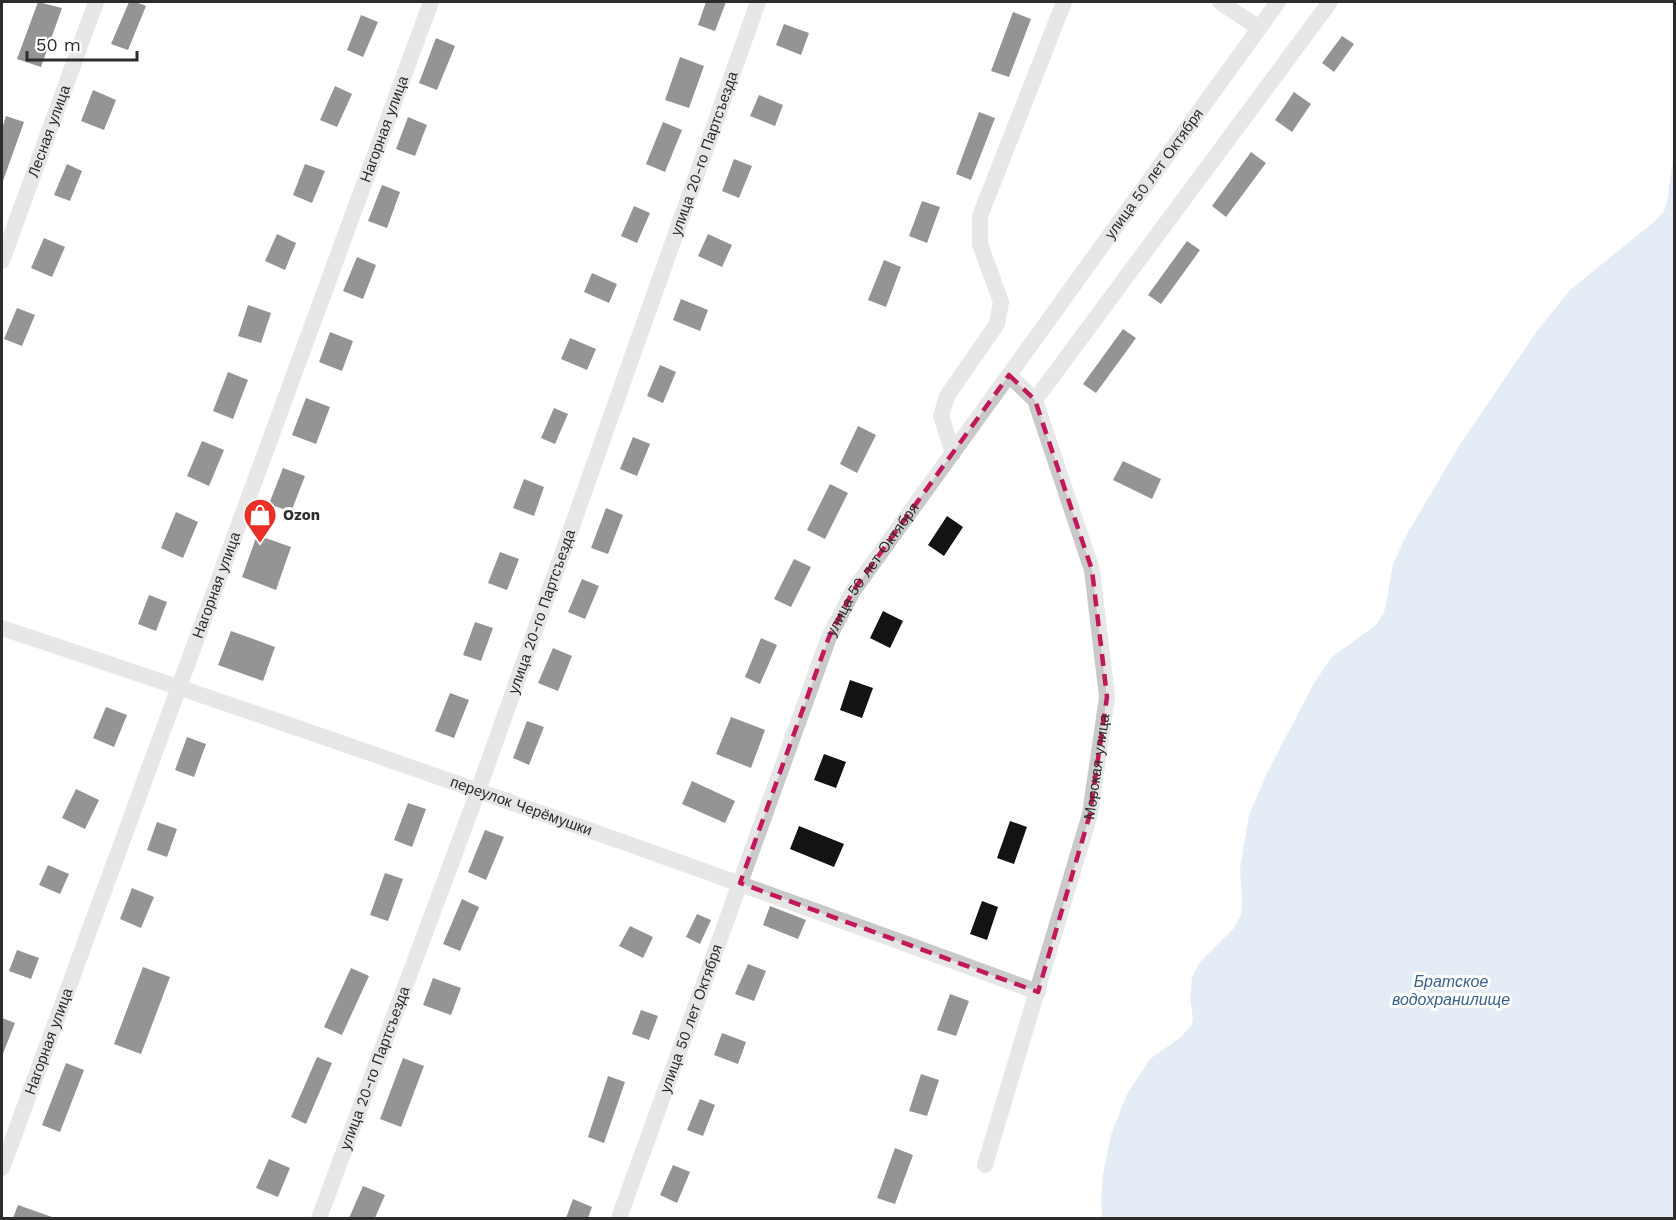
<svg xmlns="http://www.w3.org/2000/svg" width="1676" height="1220" font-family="'Work Sans',sans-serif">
	<rect width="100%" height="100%" fill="#fff"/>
	<!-- water -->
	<path fill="#c3d7eb" d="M1674,151v1067h-572l-1,-19 2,-25 8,-39 16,-41 23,-35 31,-22 11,-13 1,-6 -3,-20 2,-21 8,-15 34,-34 7,-14 1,-11 -2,-35 9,-53 18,-42 47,-90 18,-26 45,-33 7,-12 3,-13 6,-35 14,-30 52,-88 78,-115 33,-41 85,-69 9,-10 3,-9z"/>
	<!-- building -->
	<path fill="#131313" d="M38,2l24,6 -21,59 -24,-8z
		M129,2h7l10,4 -18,44 -17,-6z
		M706,2h20l-11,29 -17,-6z
		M1013,12l18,7 -22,58 -18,-6z
		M361,15l17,7 -15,35 -16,-7z
		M784,24l25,9 -8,22 -25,-10z
		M1342,36l12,8 -20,28 -12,-9z
		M436,38l19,8 -18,44 -18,-7z
		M680,57l24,9 -15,42 -24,-8z
		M335,86l17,8 -15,33 -17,-7z
		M93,90l23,10 -12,30 -23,-9z
		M1294,92l17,12 -19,28 -17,-12z
		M759,95l24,10 -8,21 -25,-10z
		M979,112l16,6 -24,62 -15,-6z
		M6,116l18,6 -21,59 -1,-52z
		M408,117l19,8 -12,31 -19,-7z
		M663,122l19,8 -17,42 -19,-8z
		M1251,152l15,11 -40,54 -14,-11z
		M734,159l18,7 -13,32 -17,-7z
		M67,164l15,7 -12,30 -16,-6z
		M305,164l20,7 -13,32 -19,-8z
		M382,185l18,7 -13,36 -19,-7z
		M922,201l18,6 -13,36 -18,-7z
		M634,206l16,7 -13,30 -16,-7z
		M277,234l19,9 -11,27 -20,-9z
		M708,234l24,11 -10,22 -24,-11z
		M44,238l21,9 -13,30 -21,-9z
		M1187,241l13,9 -39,54 -13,-9z
		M357,257l19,8 -13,34 -20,-8z
		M884,260l17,7 -15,40 -18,-7z
		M592,273l25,11 -8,19 -25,-11z
		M681,299l27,11 -8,21 -27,-11z
		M248,305l23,8 -10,30 -23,-7z
		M17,308l18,7 -13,31 -18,-7z
		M1123,329l13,9 -40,55 -13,-9z
		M330,332l23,9 -11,30 -23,-9z
		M570,338l26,11 -9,21 -26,-11z
		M660,365l16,7 -13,31 -16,-7z
		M228,372l20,8 -15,39 -20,-8z
		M306,398l24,9 -14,37 -24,-9z
		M554,408l14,6 -13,30 -14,-6z
		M858,426l18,9 -19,38 -17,-9z
		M633,437l17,7 -13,32 -17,-7z
		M202,441l22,9 -15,36 -22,-10z
		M1123,461l38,18 -9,20 -39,-19z
		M283,468l22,8 -14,36 -22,-8z
		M524,479l20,8 -10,29 -21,-8z
		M830,484l18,9 -23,46 -18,-9z
		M606,508l17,7 -15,39 -17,-6z
		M176,512l22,10 -15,36 -22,-10z
		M947,516l16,11 -19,29 -16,-11z
		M257,535l34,12 -15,43 -34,-13z
		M500,552l19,7 -12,31 -19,-7z
		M794,559l17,8 -20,40 -17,-8z
		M582,579l17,7 -14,33 -17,-7z
		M149,595l18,7 -11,29 -18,-7z
		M883,611l20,10 -13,27 -20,-10z
		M475,622l18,6 -12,33 -18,-6z
		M231,631l44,16 -12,34 -45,-16z
		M761,638l16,7 -17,39 -15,-7z
		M553,648l19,8 -14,35 -20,-8z
		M850,680l23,8 -11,30 -22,-8z
		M450,693l19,7 -15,38 -19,-7z
		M106,707l21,8 -13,32 -21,-9z
		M731,717l34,13 -14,38 -35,-14z
		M527,721l17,6 -15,38 -16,-7z
		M187,737l19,7 -12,33 -19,-7z
		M824,754l22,8 -10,26 -22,-8z
		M692,781l43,20 -10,22 -43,-19z
		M76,789l23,11 -14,29 -23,-11z
		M408,803l18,6 -14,38 -18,-7z
		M1010,821l17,6 -13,37 -17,-6z
		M157,822l20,7 -10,28 -20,-7z
		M799,826l45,18 -10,23 -44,-18z
		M485,830l19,7 -18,43 -18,-8z
		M48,865l21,9 -9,20 -21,-9z
		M385,873l18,6 -15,42 -18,-6z
		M132,888l22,9 -13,31 -21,-9z
		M462,899l17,8 -19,44 -17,-7z
		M982,901l16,6 -11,33 -17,-6z
		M770,906l36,14 -8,19 -35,-14z
		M697,914l14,6 -11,24 -14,-7z
		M630,926l23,11 -10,21 -24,-12z
		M17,950l22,8 -8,21 -22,-8z
		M748,964l18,7 -12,30 -19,-7z
		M143,967l27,10 -29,77 -27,-10z
		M351,968l18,8 -27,59 -18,-8z
		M433,978l28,10 -10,27 -28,-10z
		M950,994l19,7 -13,35 -19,-6z
		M641,1010l17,6 -9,24 -17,-6z
		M2,1018l13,5 -13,33z
		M722,1033l24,9 -8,22 -24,-9z
		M317,1057l15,6 -26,61 -15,-7z
		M403,1058l21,8 -23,61 -21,-8z
		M66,1063l18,7 -24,62 -18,-7z
		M921,1074l18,6 -12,36 -18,-5z
		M608,1076l17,6 -21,61 -16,-6z
		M700,1099l15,6 -12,31 -16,-6z
		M895,1148l18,7 -18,49 -18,-6z
		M269,1159l21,9 -12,29 -22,-9z
		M673,1165l17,7 -13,31 -17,-8z
		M363,1186l22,9 -10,23h-26z
		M573,1199l19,8 -4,11h-22z
		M18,1205l34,12v1h-39z"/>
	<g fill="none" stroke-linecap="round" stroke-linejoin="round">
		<!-- minor -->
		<g stroke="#c9c9c9" stroke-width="16">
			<path d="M1220,2l39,26"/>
			<path id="s1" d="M2,261l94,-259"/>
			<path d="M1035,400l295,-398"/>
			<path d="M953,453l-12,-37 6,-20 50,-72 4,-22 -21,-58v-28l84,-214"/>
			<path id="s2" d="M2,628c347,115 692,238 1036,364"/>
			<path id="s3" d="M985,1165l105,-351 17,-117 -15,-127 -57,-170 -26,-25"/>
			<path id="s4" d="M2,1168l429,-1166"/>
			<path id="s5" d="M319,1218l159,-427 280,-789"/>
			<path id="s6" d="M619,1218l210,-581 24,-46 425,-589"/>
		</g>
	</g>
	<!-- marked area -->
	<path d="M0 0H1676V1220H0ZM1009,375l26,25 57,170 15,127 -17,117 -52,178 -298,-109 89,-246 24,-46z" fill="#fff" fill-opacity=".55" fill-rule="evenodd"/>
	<path fill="none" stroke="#c2185b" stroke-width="4.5" stroke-dasharray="12 8" stroke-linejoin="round" d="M1009,375l26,25 57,170 15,127 -17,117 -52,178 -298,-109 89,-246 24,-46z"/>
	<!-- icons -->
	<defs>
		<g id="shop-pin" transform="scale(1.725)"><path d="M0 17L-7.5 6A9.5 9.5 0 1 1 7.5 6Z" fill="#ea2f26" stroke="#fff"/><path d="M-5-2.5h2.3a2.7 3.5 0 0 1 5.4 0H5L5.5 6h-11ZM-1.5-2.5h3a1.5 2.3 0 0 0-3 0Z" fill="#fff"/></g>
	</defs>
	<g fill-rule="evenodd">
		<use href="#shop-pin" x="260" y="515"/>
	</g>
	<g text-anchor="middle" stroke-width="6" stroke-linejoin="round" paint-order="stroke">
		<!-- street labels -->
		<g font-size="15" fill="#2c2c2c" stroke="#fff">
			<text dy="5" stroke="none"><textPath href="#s4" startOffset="1107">Нагорная улица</textPath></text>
			<text dy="5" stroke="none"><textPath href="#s1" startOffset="138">Лесная улица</textPath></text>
			<text dy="5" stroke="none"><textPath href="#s5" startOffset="1132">улица 20-го Партсъезда</textPath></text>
			<text dy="5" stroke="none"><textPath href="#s6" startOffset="1184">улица 50 лет Октября</textPath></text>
			<text dy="5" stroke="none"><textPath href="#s6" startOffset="698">улица 50 лет Октября</textPath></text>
			<text dy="5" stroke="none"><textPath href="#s4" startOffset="621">Нагорная улица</textPath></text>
			<text dy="5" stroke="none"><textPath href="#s5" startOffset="646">улица 20-го Партсъезда</textPath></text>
			<text dy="5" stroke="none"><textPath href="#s3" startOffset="414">Морская улица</textPath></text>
			<text dy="5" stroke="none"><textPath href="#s2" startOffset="549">переулок Черёмушки</textPath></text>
			<text dy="5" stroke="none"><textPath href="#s6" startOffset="212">улица 50 лет Октября</textPath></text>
			<text dy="5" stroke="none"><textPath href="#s4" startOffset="135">Нагорная улица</textPath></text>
			<text dy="5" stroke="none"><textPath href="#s5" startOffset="160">улица 20-го Партсъезда</textPath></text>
		</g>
		<!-- poi labels -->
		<g font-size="15" font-weight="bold" fill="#2c2c2c" stroke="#fff" text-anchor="start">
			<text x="283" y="520">Ozon</text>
		</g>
		<!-- water labels -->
		<g font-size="16" font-style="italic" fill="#38638f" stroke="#fff">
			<text x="1451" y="987">Братское<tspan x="1451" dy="18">водохранилище</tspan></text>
		</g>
	</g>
	<!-- border -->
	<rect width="1676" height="1220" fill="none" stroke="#2c2c2c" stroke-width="6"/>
	<!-- scale -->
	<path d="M27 51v9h110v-9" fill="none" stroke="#2c2c2c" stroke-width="3"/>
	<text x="36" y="51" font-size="18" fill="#2c2c2c" stroke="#ffffff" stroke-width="4.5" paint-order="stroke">50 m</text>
</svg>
